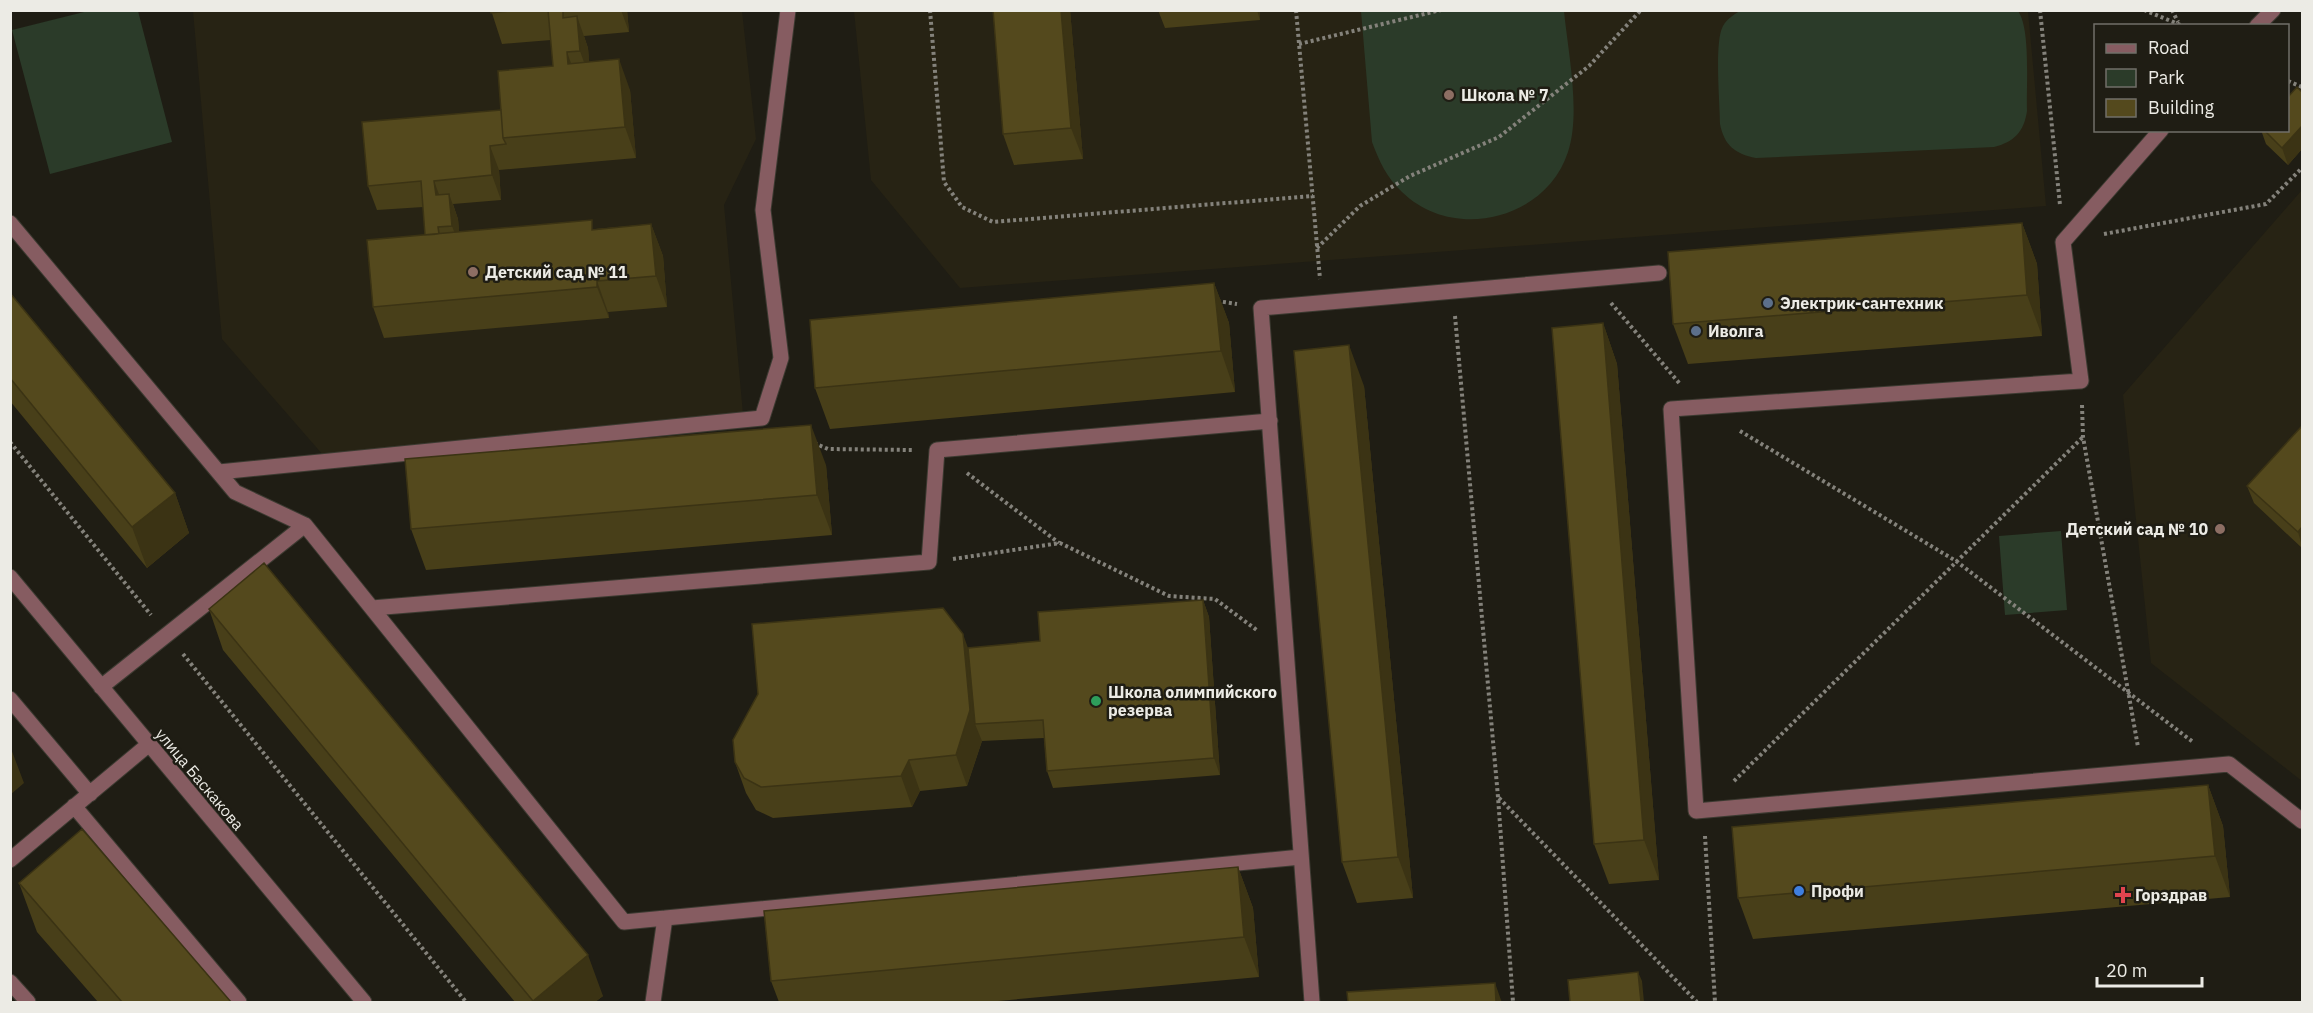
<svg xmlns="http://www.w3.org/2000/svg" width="2313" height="1013" font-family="'IBM Plex Sans',sans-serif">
	<rect width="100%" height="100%" fill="#1f1d14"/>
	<!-- built -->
	<path fill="#272314" d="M193,11h549l14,128 -32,66 19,209 -420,41 -101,-116z
		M854,11h1174l18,195 -1086,82 -89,-108z
		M2302,190v591l-151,-118 -28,-268z"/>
	<!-- green -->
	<path fill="#2b3b29" d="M88,11h50l34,131 -122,32 -38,-144z
		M1361,11h203c4,41 17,102 4,141 -22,68 -115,90 -166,40 -15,-14 -23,-31 -30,-50z
		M1740,11h278c13,18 8,76 9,100 -3,21 -13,31 -33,36l-238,11c-21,-4 -32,-13 -36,-34 0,-21 -6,-82 3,-98 4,-7 10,-11 17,-15z
		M2061,531l6,79 -62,5 -6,-79z"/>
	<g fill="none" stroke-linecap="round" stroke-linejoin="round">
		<!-- minor casing -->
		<g stroke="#3c3a31" stroke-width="17">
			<path id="minor" d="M2257,26l16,-16
				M2161,130l-98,112 18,139 -410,28 25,402 533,-47 73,57
				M10,223l225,269 70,33 319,397 677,-65
				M219,472l543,-54 19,-60 -18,-148 25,-200
				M10,577l354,425
				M372,608l557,-46 8,-112 333,-29
				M101,687l204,-162
				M10,699l80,95
				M74,806l165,196
				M10,860l138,-115
				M10,982l18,20
				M653,1002l12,-84
				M1312,1002l-51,-694 398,-35"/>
		</g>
		<!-- path -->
		<path stroke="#84827b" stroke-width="4" stroke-dasharray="3 3" stroke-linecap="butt" d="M930,10l14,172 18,25 31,15 320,-26
			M1296,10l24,269
			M2040,10l20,195
			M2144,10l39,16
			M2172,10l6,12
			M1299,44l142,-34
			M2288,81l14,6
			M2104,234l162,-30 36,-36
			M1317,248l43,-42 50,-30 89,-39 90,-71 52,-56
			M1217,301l20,3
			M1611,303l69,81
			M1455,316l43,481 15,205
			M2082,405l1,32 55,310
			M1740,431l216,130 237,181
			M10,442l141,173
			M814,443l14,6 85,1
			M967,473l92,70
			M953,559l107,-16 109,53 46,3 43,32
			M183,654l283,348
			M1734,781l349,-344
			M1499,798l198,204
			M1705,836l10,166"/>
		<!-- minor -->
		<use href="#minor" stroke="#865c61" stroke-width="15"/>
	</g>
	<!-- wall -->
	<path fill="#483f19" d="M491,10h136l2,22 -45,4 4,12 1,14 41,28 6,68 -137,12 2,30 -48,4 5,15 1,13 136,-3 56,-5 12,32 4,51 -59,5 1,6 -225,20 -11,-31 52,-72 -2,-28 -46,3 -9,-24 133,-76 52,-44 -2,-26 -49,4z
		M993,10h77l13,149 -69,6 -11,-31z
		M1158,10h102v10l-95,8z
		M2302,92v57l-14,16 -22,-21 -5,-14h27z
		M2022,223l15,41 5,72 -354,28 -15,-40z
		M1214,283l15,40 6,69 -405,37 -15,-41z
		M10,293l165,200 14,40 -42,35 -137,-167z
		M1603,323l14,41 42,516 -50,4 -15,-40z
		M1364,386l49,512 -56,5 -15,-41z
		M2302,426v122l-48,-45 -7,-17z
		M826,465l6,70 -406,35 -15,-41z
		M1203,600l6,17 11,158 -167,13 -6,-17 -3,-33 -62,3 -15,45 -47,5 -8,16 -139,11 -17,-8 -10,-17 -11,-31 233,-114 72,-7z
		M209,609l394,387 -8,6h-80l-292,-352z
		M2208,785l15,41 7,71 -477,42 -15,-41z
		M1238,867l15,41 6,69 -272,25h-208l-8,-21z
		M19,883l212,119h-133l-61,-70z"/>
	<!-- shaded-wall -->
	<path fill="#3b3314" d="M621,10h6l2,22z
		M1061,10h9l13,149 -12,-31z
		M1257,10h3v10z
		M577,16l11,32 3,34 -11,-31z
		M567,52l11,31 -10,-19z
		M619,59l11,31 6,68 -11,-31z
		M2302,126v23l-14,16 -6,-17z
		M490,146l9,24 2,30 -9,-25z
		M434,181l9,24 -7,-10z
		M449,194l9,25 3,31 -9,-24z
		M2022,223l15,41 5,72 -15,-41z
		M651,224l12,32 4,51 -11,-31z
		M597,281l11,31 1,6 -12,-31z
		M1214,283l15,40 6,69 -14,-41z
		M1603,323l14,41 42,516 -15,-40z
		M1349,345l15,41 49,512 -15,-41z
		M811,425l15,40 6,70 -15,-40z
		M175,493l14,40 -42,35 -15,-41z
		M2302,527v19l-4,-14z
		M1203,600l6,17 11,158 -6,-17z
		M963,634l11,31 1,59 7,17 -15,45 -11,-31z
		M10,746l14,37 -14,12z
		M909,760l11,31 -8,16 -11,-31z
		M2208,785l15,41 7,71 -15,-41z
		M1238,867l15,41 6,69 -15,-40z
		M588,955l15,41 -8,6h-61l-1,-1z
		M1638,972l4,9 2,21h-3z
		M1495,983l6,17 1,2h-6z"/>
	<!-- building -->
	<path fill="#54491d" stroke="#3b3314" stroke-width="1.5" d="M491,10h29l-29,3z
		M548,10h15v8l14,-2 3,35 -13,1 1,12 51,-5 6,68 -122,11 -5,-67 55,-5z
		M993,10h68l10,118 -68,6z
		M2297,87l5,5v34l-20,22 -18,-18h24v-33z
		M501,110l2,28 3,6 -16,2 2,29 -58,6 2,14 13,-1 3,32 -14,1 1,7 -14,1 -4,-54 -53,5 -6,-64z
		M592,220v10l59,-6 5,52 -59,5v6l-224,20 -6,-67z
		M2022,223l5,72 -354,29 -5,-72z
		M1214,283l7,68 -406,37 -5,-68z
		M10,293l165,200 -43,34 -122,-149z
		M1603,323l41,517 -50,4 -42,-516z
		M1349,345l49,512 -56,5 -48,-511z
		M811,425l6,70 -406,34 -6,-70z
		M2302,426v101l-4,5 -51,-46z
		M264,563l324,392 -55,46 -324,-392z
		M1203,600l11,158 -167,13 -4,-51 -68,4 -7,-76 72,-7 -2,-29z
		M943,608l20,26 7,76 -14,45 -47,5 -8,16 -140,11 -17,-9 -9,-16 -2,-22 25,-46 -6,-70z
		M2208,785l7,71 -477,42 -6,-71z
		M82,829l149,173h-109l-103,-119z
		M1238,867l6,70 -473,44 -7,-70z
		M1638,972l3,30h-71l-2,-22z
		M1495,983l1,19h-148l-1,-10z"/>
	<!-- markers -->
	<g fill="#8d6e63" stroke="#1f1d14" stroke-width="2">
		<circle cx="1449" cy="95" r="6"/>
		<circle cx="473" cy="272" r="6"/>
		<circle cx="2220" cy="529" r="6"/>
	</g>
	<g fill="#5c6f8a" stroke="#1f1d14" stroke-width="2">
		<circle cx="1768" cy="303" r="6"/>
		<circle cx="1696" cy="331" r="6"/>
	</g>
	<circle fill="#2e9e5b" stroke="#1f1d14" stroke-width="2" cx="1096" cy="701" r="6"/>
	<circle fill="#3f7fe0" stroke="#1f1d14" stroke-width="2" cx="1799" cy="891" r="6"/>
	<path fill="#e0444e" stroke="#1f1d14" stroke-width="2" d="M2120 886h6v6h6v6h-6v6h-6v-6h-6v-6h6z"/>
	<g text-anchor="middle" stroke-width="5" stroke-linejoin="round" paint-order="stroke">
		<!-- poi labels -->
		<g font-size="16" font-weight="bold" fill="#ecebe5" stroke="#1f1d14" text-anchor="start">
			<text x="1461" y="101">Школа № 7</text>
			<text x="485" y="278">Детский сад № 11</text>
			<text x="1780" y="309">Электрик-сантехник</text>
			<text x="1708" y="337">Иволга</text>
			<text x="2208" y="535" text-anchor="end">Детский сад № 10</text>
			<text x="1108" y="698">Школа олимпийского<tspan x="1108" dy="18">резерва</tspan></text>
			<text x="1811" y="897">Профи</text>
			<text x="2135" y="901">Горздрав</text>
		</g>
		<!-- street labels -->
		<g font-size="16" fill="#ecebe5" stroke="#1f1d14">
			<text transform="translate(200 779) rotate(50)" y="6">улица Баскакова</text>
		</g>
	</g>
	<!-- border -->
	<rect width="2313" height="1013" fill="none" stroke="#ecebe5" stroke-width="24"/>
	<!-- legend -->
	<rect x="2094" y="24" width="195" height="108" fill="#1f1d14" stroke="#716f68" stroke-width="1.5"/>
	<rect x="2106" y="44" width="30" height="9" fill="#865c61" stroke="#716f68" stroke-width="1.5"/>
	<text x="2148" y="54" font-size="18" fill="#ecebe5">Road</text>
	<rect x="2106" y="69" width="30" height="18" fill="#2b3b29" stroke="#716f68" stroke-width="1.5"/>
	<text x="2148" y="84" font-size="18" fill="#ecebe5">Park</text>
	<rect x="2106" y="99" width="30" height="18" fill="#54491d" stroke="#716f68" stroke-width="1.5"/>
	<text x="2148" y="114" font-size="18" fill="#ecebe5">Building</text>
	<!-- scale -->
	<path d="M2097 977v9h105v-9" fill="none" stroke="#ecebe5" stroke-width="3"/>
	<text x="2106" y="977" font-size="18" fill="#ecebe5" stroke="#1f1d14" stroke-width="4.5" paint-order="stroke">20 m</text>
</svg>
